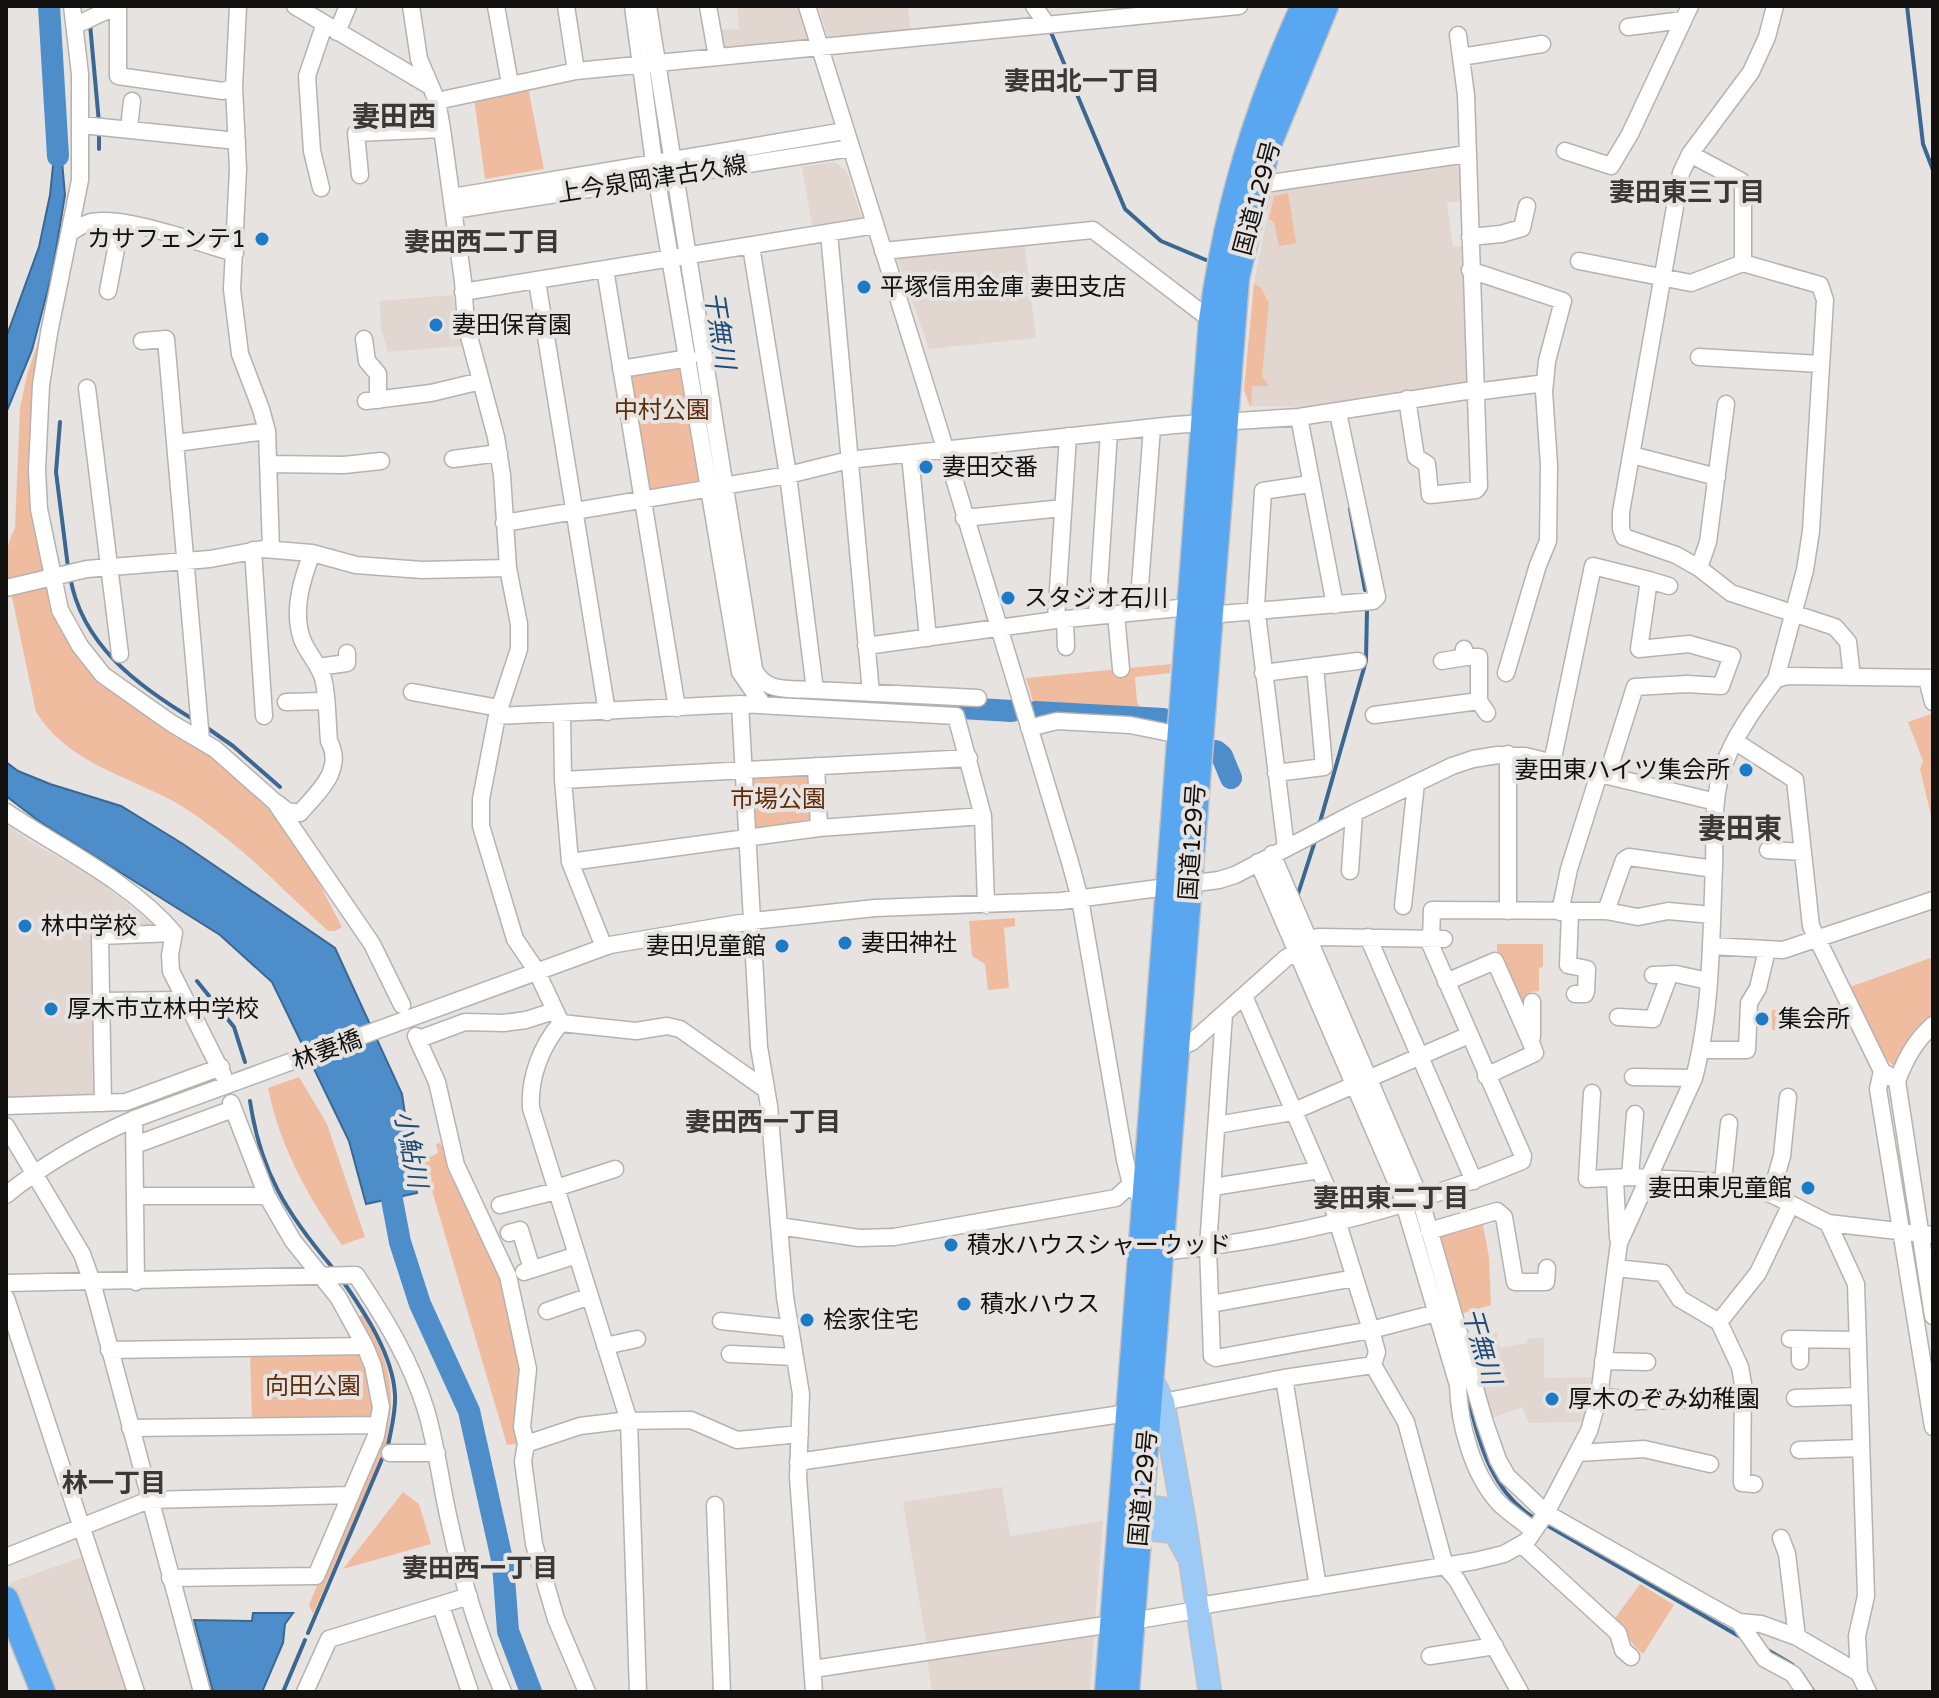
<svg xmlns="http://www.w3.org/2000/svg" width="1939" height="1698" font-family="'Varela Round','Noto Sans JP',sans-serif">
	<rect width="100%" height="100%" fill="#e7e3e1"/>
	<!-- built -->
	<path fill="#e1d6d0" d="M737,6h62l11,35 -84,10 -6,-5 -1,-16 20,-1z
		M818,6h90l3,27 -83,6z
		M1459,160l5,4v36l-17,3 6,44 12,-1 5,135 -5,5 -153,21 -63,-1 -5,-16 10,-107 18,-91 5,-4z
		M834,162l12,8 17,52 -50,8 -11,-63z
		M1024,241l12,97 -107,11 -33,-93z
		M453,295l9,51 -74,6 -7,-23 -1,-28z
		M6,824l27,19 61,34 62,50 -63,2 5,160 -6,7 -86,1z
		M1497,1333l3,15 27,-5v-4l17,-2v38l2,3 45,-1 4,7 -9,38 -57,1 -7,-16 -29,11 -25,-76z
		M1002,1487l8,49 93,-15 -8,99 -168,26 -24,-144z
		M85,1556l45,136h-75l-46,-109z
		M1094,1631l-4,61h-158l-5,-35z"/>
	<!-- green -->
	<path fill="#f0bc9f" d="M528,87l16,82 -59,10 -11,-81z
		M1288,193l8,50 -17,3 -5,-24 -5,-3 5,-23z
		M1254,284l7,4 8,15 -7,73 7,10h-17l-1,21 -7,-17z
		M44,324l-2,30 4,216 51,104 105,72 68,56 40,64 32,61 -7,4h-7c-36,-32 -71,-70 -110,-99 -15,-12 -33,-25 -51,-34 -47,-24 -101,-38 -131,-86l-24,-115c-8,-23 -9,-47 3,-69l5,-120 7,-33z
		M679,364l7,4 15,111 -5,8 -46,6 -5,-5 -19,-111 6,-7z
		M1171,664l-1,9 -35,4 2,25 5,10 -108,-7 -8,-27z
		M1931,714l2,10v100l-13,-55 3,-8 -15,-39z
		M808,772l4,3 2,43 -3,4 -57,7 -2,-55z
		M1015,918v8l-11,2 5,60 -21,2 -3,-26 -13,-8 -3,-35z
		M1497,944h46v23l-4,1v23l-9,1 -2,22h-5l-26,-59z
		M1933,957v63l-37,48 -11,-10 -35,-71z
		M1841,1008l10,21 -79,1v-20z
		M299,1077l28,47 38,113 -23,8c-34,-48 -62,-98 -74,-157z
		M440,1143l63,131 17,93 -3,77 -10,1 -84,-285 15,-7 -2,-9z
		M1482,1220l7,37 2,48 -34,10 -18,-82z
		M362,1315c30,46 34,78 24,131l-73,168 -4,-9 63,-152 12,-43 -29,-90z
		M250,1352l114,1 12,55 -6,12 -118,1z
		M403,1492l16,12 12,40 -88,25z
		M1640,1584l34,21 -31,49c-12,-10 -18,-22 -30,-33z"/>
	<!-- water -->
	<path fill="#4d8dca" stroke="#3b6892" stroke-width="2" d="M58,116l7,79 -13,79 -20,76 -26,63v-75l33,-91 11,-52z
		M6,762l12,9 32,13 71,22 62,38 152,104 67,146 15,99 -51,11 -17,-63 -77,-159 -52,-47 -180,-113 -34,-26z
		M253,1613h40l-8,11 -2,19 -21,49h-49l-19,-72 58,1z"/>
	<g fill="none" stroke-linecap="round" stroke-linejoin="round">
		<!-- stream -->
		<path stroke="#3b6892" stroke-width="4" d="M1907,6l16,138 10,26
			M90,24l9,99
			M1050,30l75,179 36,32 45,19
			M99,149v-17
			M1933,171v28
			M60,422l-4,50 12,95
			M1350,509l15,81
			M70,576c11,69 69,111 126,145
			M203,725l30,21 47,41
			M1320,822l46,-161 1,-51
			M1297,897l18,-56
			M197,981l37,46 11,35
			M250,1101c10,70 37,113 82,166
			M342,1280c23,33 51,75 53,115 1,17 -4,34 -7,51
			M1466,1390c13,50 23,101 70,129
			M1543,1523l201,116
			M308,1633l74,-174
			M1766,1649l27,16
			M1802,1674l12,18
			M283,1692l22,-52"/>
		<!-- river -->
		<path stroke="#4d8dca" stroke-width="22" d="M49,6l9,150
			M652,92l8,53
			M669,195l38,231
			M774,697l55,4
			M927,706l85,5
			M1035,712l128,7
			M1216,751l6,5 9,22
			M386,1168l14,74 20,62 49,107 34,153 5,67 23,61"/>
		<!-- minor casing -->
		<g stroke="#b6b2b0" stroke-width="19">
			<path id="minor" d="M72,6l8,68v106l-31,153 -8,52 -4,85 2,39 21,101 20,36 23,29 68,48 44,26 60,53 97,142 30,61
				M118,6v70l105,15 11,-4
				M238,6l-4,81 4,82 -6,120 8,65 21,55 6,22 4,118
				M295,6l135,80
				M411,6l8,53 18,42 5,28 21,152 3,44 30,112 6,38 6,93 11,56v25l-22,67 -16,83v27l34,113 21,31 25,53 75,8 31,-5 13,3 85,60
				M496,6l14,78
				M566,6l10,65
				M633,6l21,157 86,509 23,33
				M648,6l106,663c11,25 37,19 61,21
				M708,6l9,51
				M807,6l133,426 130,430 10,37 45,261 6,24 13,19
				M1034,6l13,19
				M1775,6l-8,31 -16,35 -61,82 -9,19 -60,339v17l3,8 52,18 23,13 32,25 104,34 13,15 4,35
				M76,25l41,-19
				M1628,27l55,-7
				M337,32l11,-26
				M1461,57l81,-13
				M437,101l139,-30 663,-65
				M82,125l155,16
				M129,128l3,-27
				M1565,151l46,15 19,-32 60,-128
				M1690,154l51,27 2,3v79l77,22 5,15 -14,231 -6,39 -29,109
				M360,175l-4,-42 86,-4
				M1257,185l210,-31
				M321,188l-9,-37 -5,-75 17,-50
				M452,197l393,-66
				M454,210l397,-62
				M71,232c5,-3 11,-7 17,-9 31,-10 113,21 147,30
				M829,233l42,460
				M1470,237l31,-3 21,-6 5,-22
				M751,246l37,229 27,215 163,8
				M883,251l210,-21 118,90
				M1579,261l112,22 52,-20
				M605,269l72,439
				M1470,270l93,31 -16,60 -3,31 5,73 -1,76 -10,24 -32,108
				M537,281l70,431
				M108,291l13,-68
				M463,292l412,-67
				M364,339l3,22 11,13v26
				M142,341l24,-2 35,401
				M1699,357l121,7
				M621,369l68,-11
				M87,388l33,266
				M1407,399l9,58 11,7 3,31 46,-5 3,-4 -13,-391 -8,-60
				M366,401l65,-8 50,-12
				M1299,417l36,188
				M176,443l91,-12
				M910,455l18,183
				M1632,455l85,22
				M453,459l46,-6
				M268,464l76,1 37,-4
				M964,518l99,-10
				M504,523l284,-48 61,-15 325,-35 125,-8 167,-26 9,1 70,-9
				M253,550l11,166
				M1699,568l9,-26 18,-138
				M1649,580l20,6
				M6,588l81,-19 123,-10 53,-10 49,4 44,12 66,5 86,-2
				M1138,612l14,-184
				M1116,614l5,55
				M1209,615l164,-14 4,-4 -39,-184
				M1097,616l12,-184
				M1065,619l1,28
				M1056,620l12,-184
				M866,646l190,-26 134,-13
				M1464,649l2,8h13v44
				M1442,661l24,-4
				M318,667l29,-4v-10
				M1263,673l95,-12
				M1927,679l6,23
				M412,692l87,16
				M286,702l39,-1
				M740,704l19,343 10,59 16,191 16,97 -3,83 16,215
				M562,713l1,67 7,82 34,85
				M1374,715l105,-14 8,12
				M497,716l243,-12 216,12 27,100 3,89
				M1029,728l28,-7 73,4 50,10
				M1736,742l59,38 16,146 71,145 15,10
				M1508,754v157
				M1552,763l41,-197 56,14 -10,69 50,-5 43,12 -11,30 -34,-2 -52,3 -28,89
				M816,766l3,62
				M1276,773l48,-6 -9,-101
				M563,780l406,-22
				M277,803l10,8 13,2c17,-20 45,-43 29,-72 -2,-20 -1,-43 -6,-63 -4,-14 -16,-25 -21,-39 -10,-28 0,-60 10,-86
				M6,812c55,37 125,70 168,121
				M1286,848l-30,-242 7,-115 47,-7
				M1768,850l35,2
				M1272,854l148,344 65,225 13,37 9,16 39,37 162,92 31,17 22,2 36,13 62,36
				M570,862l249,-34 164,-12
				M1258,862l143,331 57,192c1,38 14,89 41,118 10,10 24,19 35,28
				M1350,871l4,-58
				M1403,906l13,-123
				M1606,911l18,-51 5,-3 85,12
				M1560,912l9,-43 30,-95
				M1570,913l-2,52 19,4 -1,22 -1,3h-10
				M174,933l-4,22 1,16 52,104
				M1368,937l106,244
				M1431,939l1,-29 174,1 32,6 30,-6 44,4
				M1711,946l72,4 150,-50
				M1653,975l23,-1 32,7
				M1446,982l49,-21 37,84 3,8 -49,23
				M1244,996l83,192 44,142 6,22 -4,13 33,57 39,144 12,14 63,112
				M101,1001l85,-1
				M1224,1014l-16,233 4,109 4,2 155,-28 65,-17
				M1618,1017l35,2 16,-43
				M561,1023c-20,23 -32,55 -30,85l98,313 9,271
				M1933,1025c-18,16 -27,33 -36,56l36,235
				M416,1036l21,46 19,83 52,111 20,93 -6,58 4,17 -3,17 11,83 22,75 31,73
				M1532,1037v-35
				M419,1039l46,-17 39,1 22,-3 28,-9
				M1176,1049l16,-7 94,-84 32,-21 126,2
				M1701,1050h46l2,-47 9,-15 9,-38
				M1882,1071l-4,18 55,338
				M1633,1077l61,1
				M1592,1093l-5,86 43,-2 93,5 48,12 57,29 28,61 10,312 -9,40 2,37 9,19
				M103,1103l-3,-167 74,-3
				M6,1106l120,-4 95,-35
				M134,1119l2,163
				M1217,1125l75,-13 177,-77
				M6,1126l76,128 10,28 110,410
				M135,1145l98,-36
				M1630,1177l5,-63
				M1615,1180l3,58
				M1723,1182l6,-59
				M1213,1187l106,-17
				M556,1188l59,-19
				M1771,1194l11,-38 6,-59
				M6,1195c39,-32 82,-56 128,-76l476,-174 142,-24 123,-13 186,-7 158,-21 16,-5 119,-62 98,-47 21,-7 25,-4 27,1 191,46
				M135,1196h132
				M500,1205l57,-14
				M1828,1223l105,12
				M779,1226l80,12 35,-1 222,-39 15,-14
				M1429,1231l68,-20 7,6 11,65h31l1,-14
				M509,1233l11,-3 12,39
				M1161,1252c123,-12 246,-43 361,-91l1,-5 -95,-217
				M1616,1268l47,5 17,26 39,23 21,45 3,17 -1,99 12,1
				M524,1272l53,-17
				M6,1283l350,-8c28,42 55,86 70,135 11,37 15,76 24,114 12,57 30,114 53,168
				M6,1298l130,394
				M1211,1304l144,-26
				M547,1311l43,-15
				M721,1321l68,7
				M1719,1322l39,-49 33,-69
				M1790,1339l68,1
				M605,1346l32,-7
				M109,1350l256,-4
				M730,1354l64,3
				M1603,1361l44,1
				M1800,1361v-22
				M1284,1378l34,209
				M1599,1396l37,5 49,-1
				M1795,1398l64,-2
				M1163,1402l121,-24 89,-13
				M130,1428l248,-3
				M526,1444l54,-18 41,-5 70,-1 46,20 63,-6
				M1799,1450l62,-2
				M390,1453h47
				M1578,1453l66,-4 66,15
				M798,1462l330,-49
				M715,1505l7,187
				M1781,1538l6,16 10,83
				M1522,1545l96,88 5,17 8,7
				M6,1557l143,-57 202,-5
				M170,1578l146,-2 60,-140 5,-29 -8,-41 -8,-20 -27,-49 -45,-56 -26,-45 -36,-93
				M441,1606l29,86
				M1132,1621l65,-11 8,-5 270,-44 29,-7 23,-13 19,-28 43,-82 10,-35 20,-153 75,-165c18,-68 17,-142 20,-212 1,-32 -2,-67 9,-98 10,-31 33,-62 53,-89l12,-3 145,2
				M1739,1622l26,37 28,15 12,18
				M1430,1656l65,-10
				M813,1669l299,-45
				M305,1692l24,-53 140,-43"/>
		</g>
		<!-- major casing -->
		<g stroke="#c1c1c1" stroke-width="25">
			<path id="major" d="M1152,1380l11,22 22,123 25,167
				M1125,1515c21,-10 47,-12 60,10
				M1125,1520l14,8 36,4 12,22"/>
		</g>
		<!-- highway casing -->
		<g stroke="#c1c1c1" stroke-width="27">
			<path id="highway" d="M6,1599l37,93
				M1107,1692l104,-1372c15,-113 45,-211 92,-314
				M1127,1692l110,-1414 31,-131 58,-141"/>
		</g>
		<!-- minor -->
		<use href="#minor" stroke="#fff" stroke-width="16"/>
		<!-- major -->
		<use href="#major" stroke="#9bcaf7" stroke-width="22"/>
		<!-- highway -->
		<use href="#highway" stroke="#59a7f1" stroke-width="24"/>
	</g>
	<!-- markers -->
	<g fill="#1c7bc7" stroke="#e7e3e1" stroke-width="3">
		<circle cx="262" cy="239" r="8"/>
		<circle cx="864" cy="287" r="8"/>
		<circle cx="436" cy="325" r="8"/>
		<circle cx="926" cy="467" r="8"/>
		<circle cx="1008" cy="598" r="8"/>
		<circle cx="1746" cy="770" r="8"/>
		<circle cx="25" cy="926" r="8"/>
		<circle cx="845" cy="943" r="8"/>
		<circle cx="782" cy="946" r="8"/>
		<circle cx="51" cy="1009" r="8"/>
		<circle cx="1762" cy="1019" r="8"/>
		<circle cx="1808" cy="1188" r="8"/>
		<circle cx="951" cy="1245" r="8"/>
		<circle cx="964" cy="1304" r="8"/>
		<circle cx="807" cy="1320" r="8"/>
		<circle cx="1552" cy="1399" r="8"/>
	</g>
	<g text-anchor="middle" stroke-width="8" stroke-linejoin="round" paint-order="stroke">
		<!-- street labels -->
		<g font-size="24" fill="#121110" stroke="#e7e3e1">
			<text transform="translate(652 179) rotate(-9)" y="8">上今泉岡津古久線</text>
			<text transform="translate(1257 198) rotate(-75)" y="8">国道129号</text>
			<text transform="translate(1192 842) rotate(-86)" y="8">国道129号</text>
			<text transform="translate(327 1050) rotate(-20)" y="8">林妻橋</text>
			<text transform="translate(1143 1488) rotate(-85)" y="8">国道129号</text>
		</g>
		<!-- poi labels -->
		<g font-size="24" fill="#121110" stroke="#e7e3e1" text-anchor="start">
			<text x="246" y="247" text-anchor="end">カサフェンテ1</text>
			<text x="880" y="295">平塚信用金庫 妻田支店</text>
			<text x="452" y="333">妻田保育園</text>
			<text x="942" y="475">妻田交番</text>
			<text x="1024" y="606">スタジオ石川</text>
			<text x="1730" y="778" text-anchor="end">妻田東ハイツ集会所</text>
			<text x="41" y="934">林中学校</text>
			<text x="861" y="951">妻田神社</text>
			<text x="766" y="954" text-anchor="end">妻田児童館</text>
			<text x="67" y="1017">厚木市立林中学校</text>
			<text x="1778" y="1027">集会所</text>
			<text x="1792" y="1196" text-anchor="end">妻田東児童館</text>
			<text x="967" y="1253">積水ハウスシャーウッド</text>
			<text x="980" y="1312">積水ハウス</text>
			<text x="823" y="1328">桧家住宅</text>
			<text x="1568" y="1407">厚木のぞみ幼稚園</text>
		</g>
		<!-- park labels -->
		<g font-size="24" fill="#5f2c0a" stroke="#e7e3e1">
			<text x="662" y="418">中村公園</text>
			<text x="778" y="807">市場公園</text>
			<text x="313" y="1394">向田公園</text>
		</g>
		<!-- neighbourhood labels -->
		<g font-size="26" font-weight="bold" fill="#3b3837" stroke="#e7e3e1">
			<text x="1082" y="90">妻田北一丁目</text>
			<text x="1687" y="201">妻田東三丁目</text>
			<text x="482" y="251">妻田西二丁目</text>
			<text x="763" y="1131">妻田西一丁目</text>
			<text x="1391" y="1207">妻田東二丁目</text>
			<text x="114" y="1492">林一丁目</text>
			<text x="480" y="1577">妻田西一丁目</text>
		</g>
		<!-- water labels -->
		<g font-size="26" font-style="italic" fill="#1f4c76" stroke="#e7e3e1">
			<text transform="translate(720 330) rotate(81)" y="9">干無川</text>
			<text transform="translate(411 1149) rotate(79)" y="9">小鮎川</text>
			<text transform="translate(1482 1346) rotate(74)" y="9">干無川</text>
		</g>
		<!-- quarter labels -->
		<g font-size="28" font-weight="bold" fill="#3b3837" stroke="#e7e3e1">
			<text x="394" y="126">妻田西</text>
			<text x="1740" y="838">妻田東</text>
		</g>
	</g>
	<!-- border -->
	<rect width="1939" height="1698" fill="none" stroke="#121110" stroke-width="16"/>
</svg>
